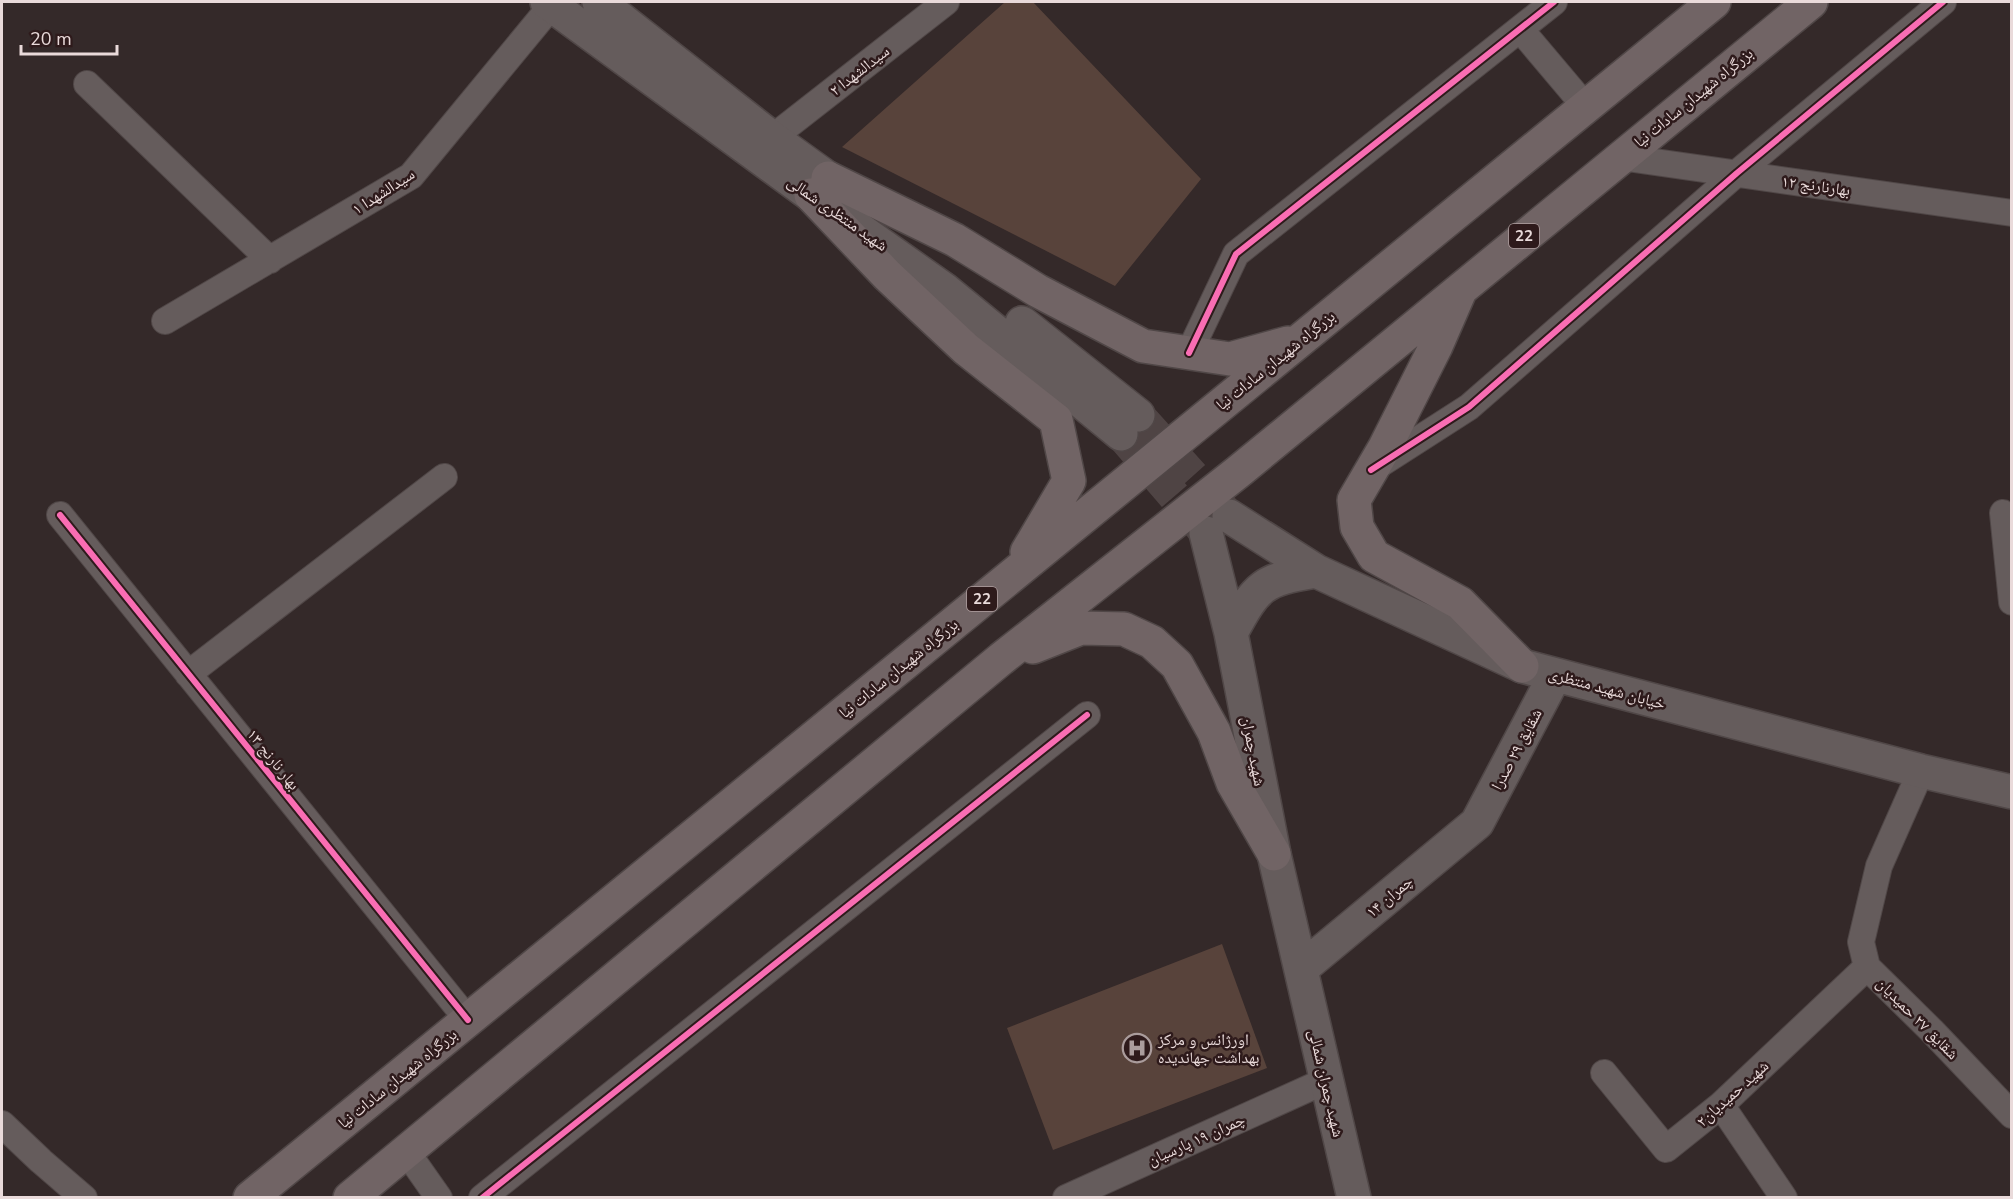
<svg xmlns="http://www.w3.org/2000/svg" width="2013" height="1199" font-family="'Nunito Sans','Noto Naskh Arabic',sans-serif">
	<rect width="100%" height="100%" fill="#342929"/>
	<!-- building -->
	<path fill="#58433b" d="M1005,2h28l168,177 -86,107 -273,-139z
		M1222,944l45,124 -214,82 -46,-122z"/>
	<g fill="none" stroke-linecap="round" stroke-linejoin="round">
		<!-- secondary-tunnel -->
		<path stroke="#4f4444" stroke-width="33" stroke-dasharray="33 16" stroke-linecap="butt" d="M1138,415l90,100
			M1121,434l85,99"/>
		<!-- minor casing -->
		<g stroke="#504747" stroke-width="28">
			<path id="minor" d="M1520,29l65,77
				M87,84l183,176
				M772,138l174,-136
				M1620,157l392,56
				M165,321l246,-145 141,-171
				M1189,353l47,-99 318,-252
				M1374,468l95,-61 268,-234 206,-171
				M2003,513l9,89
				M60,515l408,505
				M188,674l256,-197
				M1921,771l-42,95 -18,76 6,25 65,64 80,84
				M1604,1073l62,76 55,-44 146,-138
				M1721,1105l63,93
				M2,1124l39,37 43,37
				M406,1151l33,47
				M482,1198l605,-483
				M1066,1198l261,-118"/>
		</g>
		<!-- secondary casing -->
		<g stroke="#504747" stroke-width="36">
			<path id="secondary" d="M547,2l264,193 134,95 176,144
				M599,2l173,136 79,57
				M1022,323l116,92
				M1229,516l87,55 206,95 399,105 91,21
				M1206,533l25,100 43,221 80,344
				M1231,633c26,-48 31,-53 85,-62
				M1301,969l176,-146 78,-148"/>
		</g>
		<!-- trunk casing -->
		<g stroke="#504747" stroke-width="36">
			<path id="trunk" d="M828,178l127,62 83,51 105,55 87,13 58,-16
				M811,195l76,80 79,74 90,71 13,61 -42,71
				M1460,291l-24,55 -51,101 -31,53 3,27 17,29 86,47 62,63
				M1033,647l48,-19 43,1 28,13 25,23 37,67 19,51 41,71
				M250,1198l1464,-1196
				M350,1198l651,-539 237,-187 573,-470"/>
		</g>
		<!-- minor -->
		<use href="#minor" stroke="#655c5c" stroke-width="26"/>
		<!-- secondary -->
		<use href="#secondary" stroke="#655c5c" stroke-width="33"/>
		<!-- trunk -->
		<use href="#trunk" stroke="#716465" stroke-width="33"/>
		<!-- cycleway casing -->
		<g stroke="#2e1a1b" stroke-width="10">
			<path id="cycleway" d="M1189,353l47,-99 318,-252
				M1371,470l98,-63 268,-234 206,-171
				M60,515l408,505
				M482,1198l605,-483"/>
		</g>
		<!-- cycleway -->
		<use href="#cycleway" stroke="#f96db3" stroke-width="6"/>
	</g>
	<!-- icons -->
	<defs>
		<g id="hospital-ring" transform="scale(1.5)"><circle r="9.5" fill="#2e1a1b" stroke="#aa9c9c" stroke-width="1.5"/><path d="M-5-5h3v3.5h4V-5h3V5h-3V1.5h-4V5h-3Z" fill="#aa9c9c"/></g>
	</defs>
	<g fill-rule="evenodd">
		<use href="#hospital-ring" x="1137" y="1048"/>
	</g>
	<g text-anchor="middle" stroke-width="5" stroke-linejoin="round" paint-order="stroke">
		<!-- shield labels -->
		<g fill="#2e1a1b" stroke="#b1a0a1" stroke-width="1.5">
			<rect x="1509" y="224" width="30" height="24" rx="4.5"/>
			<rect x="967" y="587" width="30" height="24" rx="4.5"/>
		</g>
		<g font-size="15" font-weight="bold" fill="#e9dada">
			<text x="1524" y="241">22</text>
			<text x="982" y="604">22</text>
		</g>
		<!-- street labels -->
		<g font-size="16" fill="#e9dada" stroke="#2e1a1b">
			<text transform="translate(859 70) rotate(-38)" y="6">سیدالشهدا ۲</text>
			<text transform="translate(1693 97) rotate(-39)" y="6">بزرگراه شهیدان سادات نیا</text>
			<text transform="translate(1816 185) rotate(8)" y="6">بهارنارنج ۱۲</text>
			<text transform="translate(383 191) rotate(-33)" y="6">سیدالشهدا ۱</text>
			<text transform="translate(838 213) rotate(35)" y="6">شهید منتظری شمالی</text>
			<text transform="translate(1275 360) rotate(-39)" y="6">بزرگراه شهیدان سادات نیا</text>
			<text transform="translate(898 668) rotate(-39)" y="6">بزرگراه شهیدان سادات نیا</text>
			<text transform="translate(1607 688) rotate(15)" y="6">خیابان شهید منتظری</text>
			<text transform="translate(1516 749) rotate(-62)" y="6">شقایق ۲۹ صدرا</text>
			<text transform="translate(1254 751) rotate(79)" y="6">شهید چمران</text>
			<text transform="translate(274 759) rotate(51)" y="6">بهار نارنج ۱۳</text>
			<text transform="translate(1389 896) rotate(-40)" y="6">چمران ۱۴</text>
			<text transform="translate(1918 1018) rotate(45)" y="6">شقایق ۲۷ حمیدیان</text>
			<text transform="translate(397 1078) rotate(-39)" y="6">بزرگراه شهیدان سادات نیا</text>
			<text transform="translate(1327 1083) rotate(77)" y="6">شهید چمران شمالی</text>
			<text transform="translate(1732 1093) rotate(-42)" y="6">شهید حمیدیان۲</text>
			<text transform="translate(1196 1139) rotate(-24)" y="6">چمران ۱۹ پارسیان</text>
		</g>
		<!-- poi labels -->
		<g font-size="16" fill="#e9dada" stroke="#2e1a1b" text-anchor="start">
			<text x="1158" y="1045">اورژانس و مرکز<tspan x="1158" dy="18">بهداشت جهاندیده</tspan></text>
		</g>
	</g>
	<!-- border -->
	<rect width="2013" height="1199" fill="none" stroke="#e9dada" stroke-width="6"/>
	<!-- scale -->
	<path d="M21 45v9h96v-9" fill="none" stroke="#e9dada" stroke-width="3"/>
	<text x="30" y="45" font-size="18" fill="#e9dada" stroke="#2e1a1b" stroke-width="4.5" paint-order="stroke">20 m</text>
</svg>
